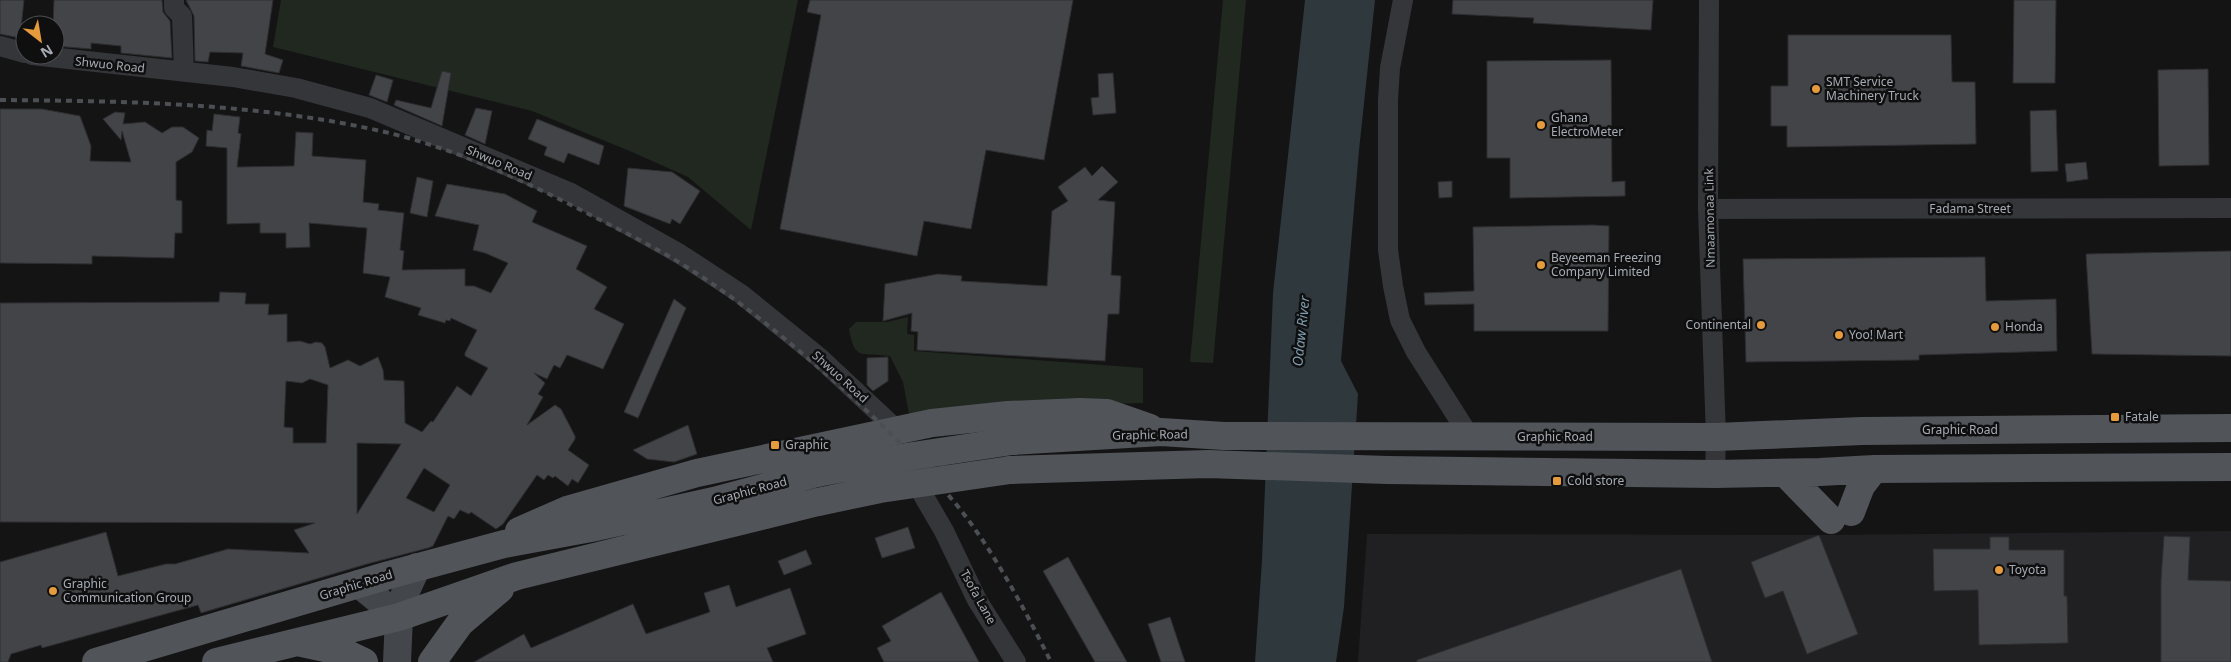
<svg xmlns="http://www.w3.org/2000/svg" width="2231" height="662" font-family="'Noto Sans',sans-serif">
	<rect width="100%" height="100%" fill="#141415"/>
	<!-- built -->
	<path fill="#202022" d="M2231,531v131h-873l9,-128 452,1z"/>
	<!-- green -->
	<path fill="#202820" d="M281,0h517l-47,230 -63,-53 -56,-25 -100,-41 -259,-64z
		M1223,0h23l-33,363 -23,-1z
		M908,317l-1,17 7,1v16l229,17v35l-111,3 -123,8 -6,-32 -13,-26c-29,-4 -35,6 -41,-27l7,-7h31z"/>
	<!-- water -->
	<path fill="#2e383d" d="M1305,0h70l-16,150 -18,211 17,33 -14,213 -8,55h-81l7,-102 11,-267z"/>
	<!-- building -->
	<path fill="#434448" stroke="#2e2e31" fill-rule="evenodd" d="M0,0h24l-4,38 -20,-4z
		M54,0h108l1,12 7,9 2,37 -51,-5v-7l-30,-3v6l-36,-3v-21h-2z
		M186,0h87l-8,54 18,6 -4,13 -38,-7 2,-13 -33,-1 -2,10 -13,-1 -1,-45z
		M810,0h263l-29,160 -58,-10 -15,79 -47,-8 -7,35 -137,-27 41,-214 -14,-3z
		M1453,0h200l-2,30 -118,-7 1,-5 -82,-4z
		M2014,0h42l-1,83h-42z
		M1788,35h163l1,47h23l1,62 -189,3v-21h-16v-40h17z
		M1611,60l1,122 13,-1v15l-115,2v-40h-23v-97z
		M2208,69l1,96 -50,1 -1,-96z
		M442,71l9,2 -9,53 -48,-21 2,-5 35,8z
		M1113,73l3,40 -23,2 -2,-17 8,-1 -1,-23z
		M376,75l17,5 -6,22 -18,-7z
		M476,108l16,3 -7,33 -20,-9z
		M0,109h42l38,7 11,30 -1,15 41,1 -9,-31 -1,9 -18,-21 12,-7 10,1 -2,11 22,-2 17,11 10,-6h11l16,11 -7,14 -16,10v38l6,1v32h-7l-1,25 -82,-2v8l-92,-1z
		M2056,110l2,61 -27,1 -1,-61z
		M214,114l26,3 -2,16 3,1 -4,33 57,-1 2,-34 17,1 -1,23 54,4 -3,42 16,2 -1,6 26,3 -4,37 4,1 -2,19 63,-1v17h9l17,7 17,-30 -23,-10 -12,-3 6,-25 -44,-9 12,-32 58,10 32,17 -5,11 55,24 -11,23 31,18 -13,22 30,15 -21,45 -36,-14 -7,13 -6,-3 -7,14 -13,-6 11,10 -7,11 5,3 -16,28 28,-20 6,4 14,27v3l-7,11 21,15 -11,18 -6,-4 -4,7 -13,-10 -2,2 -5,-3 -4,5 -7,-5 -34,49 -7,5 -25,-17 -2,2 -9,-4 -6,9 -6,-3 -15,30 -5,2 -61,16 -166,49 -3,-8 -156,43 -1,-3 -30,9 -3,8h-8v-100l106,-30 12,44 48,-12h9l53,-15 81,4 -15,-23 21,-7 -315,-1v-219l219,-1 1,-10 26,1 -1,11h24l-1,11 19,-1v28l13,-1 10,3 6,-2 6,1 3,4 5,21 18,-8 12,6 18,-9 5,13 1,10 20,1 1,42 17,9 9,-11 2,1 24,-36 14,10 17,-28 -23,-12v-3l12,-23 -26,-12 -1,3 -4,-1 -1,3 -27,-8 3,-7 -36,-11 5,-20 -27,-4 4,-45 -58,-5 1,24 -24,1v-15h-26v-10l-33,1v-76l-21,-2 1,-16 5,1zM310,379l18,6 -2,58h-33v-15l-9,-1 2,-46 16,2zM357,443l44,1 -44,70zM424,468l26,17 -16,27 -28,-14z
		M537,119l67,27 -5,19 -31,-12 -4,10 -20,-8 3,-8 -19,-8z
		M2086,162l2,17 -21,3 -2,-18z
		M1102,166l16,16 -20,18 17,2 -4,73 10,1 -2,38h-11l-3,47 -188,-11 1,-18 -7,-1 1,-18 -29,8 2,-37 53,-10 24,2 -1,5 86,5 5,-75 16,-10 -10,-14 27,-20 7,9z
		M628,168l44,4 28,19 -20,33 -8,-5 -2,5 -46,-18z
		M417,177l16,4 -6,36 -17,-4z
		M1452,181v16l-13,1 -1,-16z
		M1593,225l16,1 -1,105h-134v-27l-49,1 -1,-12 50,-2 -1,-64z
		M2231,251v105l-139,-2 -6,-100z
		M1985,257l1,44 70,-2 1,52 -138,4v5l-173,2 -3,-103z
		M674,299l12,9 -48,110 -14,-6z
		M888,357v24l-15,10 -6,-6v-27z
		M688,425l9,29 -23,8 -27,-3 -14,-9z
		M908,527l7,21 -33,10 -7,-20z
		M1819,535l39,99 -51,20 -24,-63 -18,7 -14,-36z
		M2164,536l26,1 -2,43 43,1v81h-70v-82z
		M1990,537h19v13h55v46h3l1,47 -89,2 -1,-55 -44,1 -1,-42h57z
		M806,550l6,14 -28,11 -6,-14z
		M1068,557l59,105h-32l-52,-91z
		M1681,569l31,93h-295v-2z
		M729,585l7,22 54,-19 16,46 -39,14 6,14h-299l50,-28 7,14 102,-44 13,30 64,-22 -6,-19z
		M941,592l38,70h-95l-7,-14 14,-7 -9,-15z
		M1170,617l15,45h-24l-13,-38z"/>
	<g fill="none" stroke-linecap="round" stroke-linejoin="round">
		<!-- street -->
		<path stroke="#35363a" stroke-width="20" d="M174,0v8l8,8 2,56
			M1403,0l-13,68 -2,32v150l5,36 7,34 16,32 54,85
			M1709,0l-1,209 8,228 -1,37
			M0,46l25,7
			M32,55l201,22 63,11 74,20 201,85 109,61 61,40 79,64 77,72
			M1708,209l523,-1
			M923,495l21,36 33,69 39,62"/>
		<!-- secondary -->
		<path stroke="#43464a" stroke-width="28" d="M359,584l40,33
			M397,662l2,-45 6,-24 12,-26"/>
		<!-- primary -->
		<path stroke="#515459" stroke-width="28" d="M1012,441l149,-9 63,4 492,1 146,-6 369,-3
			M1010,470l198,-6 179,6 328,4 105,-2 54,-3 357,-2
			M1785,473l46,47
			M1851,512l10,-26 13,-17
			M519,531l48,-21 130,-37 235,-50 76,-8 72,-3 27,1 43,15
			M302,643l41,9 21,10
			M96,662l293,-87 115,-31 87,-16 123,-27 103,-28
			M216,662l183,-45 118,-41 301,-74
			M432,662l28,-39 40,-34"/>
		<!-- rail -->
		<path stroke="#4c4f53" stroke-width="4" stroke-dasharray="6 5" stroke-linecap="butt" d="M0,100c129,1 259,3 385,32 68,16 133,46 194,77 34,18 69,34 101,54 53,32 100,71 146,111 49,43 93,85 134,135 36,46 65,101 91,153"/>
		<!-- primary-bridge -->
		<path stroke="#515459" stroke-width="28" d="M817,473l63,-12 132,-20
			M818,502l62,-13 130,-19"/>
	</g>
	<!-- markers -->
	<g fill="#e59a3c" stroke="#0f0f10" stroke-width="2">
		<circle cx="1816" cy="89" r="5"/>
		<circle cx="1541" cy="125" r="5"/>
		<circle cx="1541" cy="265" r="5"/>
		<circle cx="1761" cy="325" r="5"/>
		<circle cx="1995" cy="327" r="5"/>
		<circle cx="1839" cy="335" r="5"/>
		<rect x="2110" y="412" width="10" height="10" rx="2.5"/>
		<rect x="770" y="440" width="10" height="10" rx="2.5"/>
		<rect x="1552" y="476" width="10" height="10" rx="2.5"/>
		<circle cx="1999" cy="570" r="5"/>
		<circle cx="53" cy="591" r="5"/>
	</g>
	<g text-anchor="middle" stroke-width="5" stroke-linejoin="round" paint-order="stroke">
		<!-- street labels -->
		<g font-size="12" fill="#a6acb5" stroke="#0f0f10">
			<text transform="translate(110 65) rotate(6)" y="4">Shwuo Road</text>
			<text transform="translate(499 163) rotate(23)" y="4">Shwuo Road</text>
			<text x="1970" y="213">Fadama Street</text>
			<text transform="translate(1710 218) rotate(-91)" y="4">Nmaamonaa Link</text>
			<text transform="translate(840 377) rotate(42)" y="4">Shwuo Road</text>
			<text x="1960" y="434">Graphic Road</text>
			<text transform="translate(1150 435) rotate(-1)" y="4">Graphic Road</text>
			<text x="1555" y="441">Graphic Road</text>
			<text transform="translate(750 491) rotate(-15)" y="4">Graphic Road</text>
			<text transform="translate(356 585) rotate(-17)" y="4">Graphic Road</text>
			<text transform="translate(978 597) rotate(61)" y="4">Tsofa Lane</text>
		</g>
		<!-- poi labels -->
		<g font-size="12" fill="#a6acb5" stroke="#0f0f10" text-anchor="start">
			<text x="1826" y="86">SMT Service<tspan x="1826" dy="14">Machinery Truck</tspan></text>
			<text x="1551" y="122">Ghana<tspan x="1551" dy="14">ElectroMeter</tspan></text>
			<text x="1551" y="262">Beyeeman Freezing<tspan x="1551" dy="14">Company Limited</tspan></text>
			<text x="1751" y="329" text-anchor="end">Continental</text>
			<text x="2005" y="331">Honda</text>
			<text x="1849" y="339">Yoo! Mart</text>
			<text x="2125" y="421">Fatale</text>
			<text x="785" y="449">Graphic</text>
			<text x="1567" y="485">Cold store</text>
			<text x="2009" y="574">Toyota</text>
			<text x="63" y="588">Graphic<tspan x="63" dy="14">Communication Group</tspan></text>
		</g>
		<!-- water labels -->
		<g font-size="14" font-style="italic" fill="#7f9dae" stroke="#0f0f10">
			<text transform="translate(1301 331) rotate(-84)" y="5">Odaw River</text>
		</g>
	</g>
	<!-- north arrow -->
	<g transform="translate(40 40) rotate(149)"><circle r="24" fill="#0f0f10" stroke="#4b4e52"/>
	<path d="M0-4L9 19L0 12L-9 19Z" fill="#e59a3c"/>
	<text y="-8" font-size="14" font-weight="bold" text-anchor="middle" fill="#a6acb5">N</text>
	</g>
</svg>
